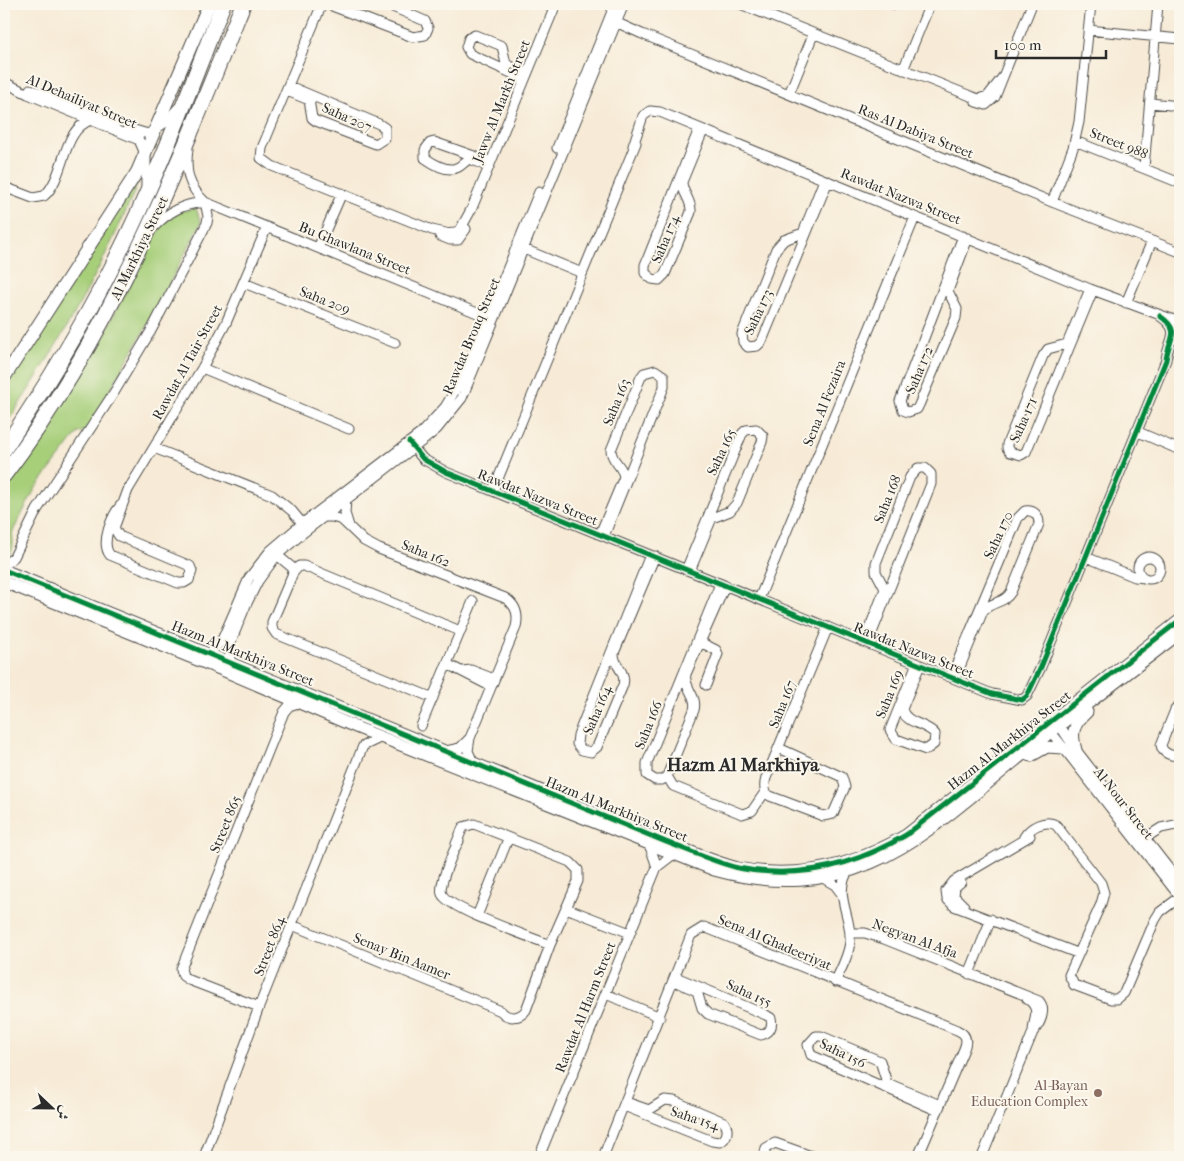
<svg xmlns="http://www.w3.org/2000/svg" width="1184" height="1161" font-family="'IM FELL French Canon',Amiri,serif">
	<rect width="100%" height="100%" fill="#fbf7ec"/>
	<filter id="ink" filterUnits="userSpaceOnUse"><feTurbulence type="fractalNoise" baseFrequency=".02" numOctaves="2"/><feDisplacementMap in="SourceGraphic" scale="10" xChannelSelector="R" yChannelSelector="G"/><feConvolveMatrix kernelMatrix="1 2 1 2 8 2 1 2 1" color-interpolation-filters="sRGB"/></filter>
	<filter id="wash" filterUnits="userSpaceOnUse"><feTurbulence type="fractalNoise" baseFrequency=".0096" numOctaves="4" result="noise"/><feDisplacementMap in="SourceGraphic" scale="20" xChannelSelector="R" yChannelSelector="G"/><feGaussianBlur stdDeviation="1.12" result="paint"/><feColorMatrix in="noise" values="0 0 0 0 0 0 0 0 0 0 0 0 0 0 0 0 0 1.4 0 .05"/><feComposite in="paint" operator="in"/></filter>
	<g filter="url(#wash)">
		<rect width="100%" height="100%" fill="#f7ebd7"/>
		<!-- green -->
		<path fill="#a7cf7a" stroke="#697d52" d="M140,178c-36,88 -83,171 -136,249v-39l33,-49 40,-67z
			M196,208l5,15 -52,99 -62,108 -9,3 -43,56 -23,44c2,13 2,21 -8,29v-74l80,-117 79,-148 17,-12z"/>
	</g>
	<g filter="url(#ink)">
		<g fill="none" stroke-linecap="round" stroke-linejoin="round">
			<!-- minor casing -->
			<g stroke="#4a4845" stroke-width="11">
				<path id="minor" d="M322,4l-60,144 -1,10 11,8 160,64 18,4 10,-4 12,-22 84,-204
					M327,4l86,33 12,-2 3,-7 -3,-7 -39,-17
					M544,4l10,4
					M740,4l238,95 10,-3 14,-18
					M893,4h2
					M611,20l31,14 410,168 128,50
					M1088,30l92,9
					M903,70l27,-66
					M524,79l-54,-25 -4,-7 3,-9 6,-3 27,11 4,18 20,10
					M4,82l24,12 111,46 7,16v30
					M30,89l86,34
					M287,91l22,9 3,18 4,3 60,23 9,-6v-10l-6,-4 -90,-38
					M789,94l24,-59
					M976,102l10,3 9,-8 37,-93
					M1150,103l30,3
					M128,128l20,6 18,-12 12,-14
					M699,129l-54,136v8l7,6 7,1 6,-6 26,-62c1,-12 -9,-19 -9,-30l21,-51
					M1075,141l105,42
					M633,146l10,-30 7,-5 10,1 430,177 84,31 5,7 -3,12
					M557,148l58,-144
					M188,149c-3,23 0,37 17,53l287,117
					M489,167l-19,-8c-6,2 -9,8 -14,9 -9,4 -24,-5 -31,-10v-8l5,-7 4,-1 57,20
					M1144,168l14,-164
					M824,180l-21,53 -19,7 -8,9 -34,85 1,8 5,5 9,-1 5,-5 66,-160
					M4,187l29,11 11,-2c22,-20 17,-66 47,-76
					M1052,202l21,-54 6,-26 12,-118
					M154,227c15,-16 29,-23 51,-25
					M440,236l10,4h8l8,-11
					M963,236l-63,165 3,9 5,2 9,-3 2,-4 37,-87 1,-9 -9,-18 20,-53
					M519,247l63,26
					M318,248l24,-55
					M244,283l151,60
					M1090,289l-23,55 -19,5 -5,7 -36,88v4l3,4 11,3 5,-3 67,-162
					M1126,303l26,-62
					M202,368l147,61
					M1136,431l44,19
					M409,442l14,17 23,13 509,207 37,15 30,6 5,-4 14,-29 125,-307c2,-21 17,-28 -6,-44
					M154,448l118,47 20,16 14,17
					M493,491l143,-348
					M346,500l-1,13 4,13
					M121,505c-9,10 -21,38 -11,50l68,28h6l5,-3 3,-9 -2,-5 -71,-30 -5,-8 14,-38 74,-122 24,-45 41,-96
					M324,517h8l10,3 22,21 15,8 126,49c11,7 14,16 11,29l-46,111 -10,10 -14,3
					M600,534l24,-57c-1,-11 -13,-16 -13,-27l30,-73 3,-4 11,-3 9,6v11l-60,149
					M277,551v4l18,15
					M650,555l-72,180 -1,9 5,6 9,2 6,-5 26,-62c4,-14 -10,-19 -9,-32l41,-97
					M1086,557l49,20 10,1
					M1138 568a11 11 0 1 1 22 0a11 11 0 1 1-22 0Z
					M4,565l10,-8 23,-47 78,-119 37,-62 55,-106 1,-7 -3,-14
					M686,570l56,-136 4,-4 10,-1 7,7 -1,6 -25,61 -7,8 -18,7 -22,53
					M720,584l-73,179v12l8,5h7l5,-4 27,-66c4,-15 -11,-22 -8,-36l39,-88
					M759,599l156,-382
					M700,642l16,8 2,4 -12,31
					M864,642l21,-53 -9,-17v-9l34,-86 8,-9h7l6,6v10l-63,159
					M207,655l14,-13 28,-64 21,-27 33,-28 117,-89 25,-27 14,-23 18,-41 62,-151
					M917,663l-27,67 6,9 30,11 8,-6 1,-10c-9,-11 -30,-10 -33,-25l18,-44
					M230,664v-20l16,-39 12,-24 19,-26 26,-22 122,-94 12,-10 25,-31 162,-394
					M447,664l43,22
					M463,671l8,-1 23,9
					M951,677l67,-159 7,-7c9,-1 14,4 14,13l-28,68c-7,12 -20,9 -28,19l-28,68
					M433,698l-157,-64 -4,-6v-6l21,-49 6,-7h5l156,65
					M1180,705l-5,5 -14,35c1,8 12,13 19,9
					M1056,720l20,30 104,133
					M421,726l52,-125
					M1048,728l132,169
					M470,738l-2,13 5,11
					M779,748l63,29 3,10 -12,27 -10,2 -53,-20c-7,-4 -6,-11 -4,-18l62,-151
					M667,776l6,10 69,28 10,-3 13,-19
					M1030,836l-76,45 -8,10 1,8 7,7 123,47
					M1024,837c6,-10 21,-18 32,-12l45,58 3,10 -3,11 -32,71 5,10 37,14h6l7,-6 31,-73 5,-8 20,-15
					M1142,840l19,-12 19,-4
					M459,841c-5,8 -21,45 -17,53 6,15 89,43 108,51
					M649,844l8,23
					M823,878l12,7 6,8
					M961,882l-6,5 -1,9 10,10
					M566,908l64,25
					M477,916l31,-77
					M292,925l209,86c6,8 19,8 25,-1l24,-65 28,-64v-11l-8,-8 -96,-38 -11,3 -7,17
					M850,933h15l19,6 155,62c8,9 1,23 -6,31
					M969,974l22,-55
					M674,981l23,10 5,17 6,6 53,21c9,-2 12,-8 10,-17l-5,-3 -90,-38
					M835,982c6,-13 14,-27 15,-41 2,-24 -16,-45 -3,-68
					M606,994l54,23
					M259,1007l-70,-27 -6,-4 -2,-7 103,-257 5,-6 9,-3
					M624,1106l88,35 8,1c8,-4 9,-13 4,-20l-50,-21 -9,-1 -16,10 -23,-8
					M938,1111l-127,-56 -3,-10 8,-9h5l59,25 7,22 53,22
					M204,1157l55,-150 104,-261 19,-9
					M539,1157l118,-290 17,-13
					M603,1157l88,-222 13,-8 253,103c9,4 11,9 7,19l-46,108
					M764,1157l2,-9 9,-5 39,14
					M982,1157l51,-125c0,-13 9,-24 -6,-33"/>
			</g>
			<!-- tertiary casing -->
			<g stroke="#4a4845" stroke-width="13">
				<path id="tertiary" d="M4,570l662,272c24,9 48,20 72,26 60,12 116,-2 168,-33l274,-215
					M4,582l218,88 136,58 356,142c155,43 226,-53 337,-138 43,-33 86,-66 129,-99
					M1076,750c-5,-18 -3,-25 11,-38
					M1031,756l16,-9 16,1"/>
			</g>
			<!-- secondary casing -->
			<g stroke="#4a4845" stroke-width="14">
				<path id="secondary" d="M4,378l133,-206 72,-168"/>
			</g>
			<!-- trunk casing -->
			<g stroke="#4a4845" stroke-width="17">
				<path id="trunk" d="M4,449c38,-57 74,-115 105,-176 45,-87 79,-179 114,-269
					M4,475c108,-142 173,-307 239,-471"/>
			</g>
			<!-- minor -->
			<use href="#minor" stroke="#fff" stroke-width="9"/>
			<!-- tertiary -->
			<use href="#tertiary" stroke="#fff" stroke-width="11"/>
			<!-- secondary -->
			<use href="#secondary" stroke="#fff" stroke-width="12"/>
			<!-- trunk -->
			<use href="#trunk" stroke="#fff" stroke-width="15"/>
			<!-- cycleway casing -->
			<g stroke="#fbf7ec" stroke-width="8">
				<path id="cycleway" d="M409,442l14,17 23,13 509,207 37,15 30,6 5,-4 14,-29 125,-307c2,-21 17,-28 -6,-44
					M4,570l662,272c24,9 48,20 72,26 60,12 116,-2 168,-33l274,-215"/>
			</g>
			<!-- cycleway -->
			<use href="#cycleway" stroke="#00873e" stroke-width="5"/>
		</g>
	</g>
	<!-- markers -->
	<circle fill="#8d6e63" stroke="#fbf7ec" stroke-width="2" cx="1098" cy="1093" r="5"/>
	<g text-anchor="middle" stroke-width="4" stroke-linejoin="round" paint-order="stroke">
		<!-- street labels -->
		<g font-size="14" fill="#2b2b2b" stroke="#fbf7ec">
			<text transform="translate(82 101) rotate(23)" y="5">Al Dehailiyat Street</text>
			<text transform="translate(501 101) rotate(-68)" y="5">Jaww Al Markh Street</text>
			<text transform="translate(347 117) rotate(24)" y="5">Saha 207</text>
			<text transform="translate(916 131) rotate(22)" y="5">Ras Al Dabiya Street</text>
			<text transform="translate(1119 143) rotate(22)" y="5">Street 988</text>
			<text transform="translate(901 196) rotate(22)" y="5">Rawdat Nazwa Street</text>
			<text transform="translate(665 239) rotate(-67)" y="5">Saha 174</text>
			<text transform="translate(139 248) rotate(-64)" y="5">Al Markhiya Street</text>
			<text transform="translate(355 248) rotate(22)" y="5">Bu Ghawlana Street</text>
			<text transform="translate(325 300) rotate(22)" y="5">Saha 209</text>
			<text transform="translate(758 312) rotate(-65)" y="5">Saha 173</text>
			<text transform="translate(471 336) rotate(-67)" y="5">Rawdat Brouq Street</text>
			<text transform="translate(187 362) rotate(-61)" y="5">Rawdat Al Tair Street</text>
			<text transform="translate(919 370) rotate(-67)" y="5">Saha 172</text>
			<text transform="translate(616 402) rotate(-68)" y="5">Saha 163</text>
			<text transform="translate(824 403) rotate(-68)" y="5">Sena Al Fezaira</text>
			<text transform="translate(1023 420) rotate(-66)" y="5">Saha 171</text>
			<text transform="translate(721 452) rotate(-65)" y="5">Saha 165</text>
			<text transform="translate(538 497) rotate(22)" y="5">Rawdat Nazwa Street</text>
			<text transform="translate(887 499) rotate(-68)" y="5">Saha 168</text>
			<text transform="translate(998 535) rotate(-65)" y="5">Saha 170</text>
			<text transform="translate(426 553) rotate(22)" y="5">Saha 162</text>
			<text transform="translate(914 650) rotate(22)" y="5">Rawdat Nazwa Street</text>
			<text transform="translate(243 653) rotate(22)" y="5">Hazm Al Markhiya Street</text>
			<text transform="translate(889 694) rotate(-68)" y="5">Saha 169</text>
			<text transform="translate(782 704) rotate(-68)" y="5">Saha 167</text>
			<text transform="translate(597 710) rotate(-67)" y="5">Saha 164</text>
			<text transform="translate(648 725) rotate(-68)" y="5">Saha 166</text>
			<text transform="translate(1009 740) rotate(-38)" y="5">Hazm Al Markhiya Street</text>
			<text transform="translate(1124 803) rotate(52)" y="5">Al Nour Street</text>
			<text transform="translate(617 809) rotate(22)" y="5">Hazm Al Markhiya Street</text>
			<text transform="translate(225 824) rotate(-68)" y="5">Street 865</text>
			<text transform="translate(915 938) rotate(20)" y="5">Negyan Al Afja</text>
			<text transform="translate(775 942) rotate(23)" y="5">Sena Al Ghadeeriyat</text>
			<text transform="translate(269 946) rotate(-69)" y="5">Street 864</text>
			<text transform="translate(402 956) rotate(22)" y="5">Senay Bin Aamer</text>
			<text transform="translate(749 993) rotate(25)" y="5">Saha 155</text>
			<text transform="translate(585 1007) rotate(-68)" y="5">Rawdat Al Harm Street</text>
			<text transform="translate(843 1053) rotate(26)" y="5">Saha 156</text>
			<text transform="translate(695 1118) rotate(18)" y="5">Saha 154</text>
		</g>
		<!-- education labels -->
		<g font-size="14" fill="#785e54" stroke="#fbf7ec" text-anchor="end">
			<text x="1088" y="1090">Al-Bayan<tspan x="1088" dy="16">Education Complex</tspan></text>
		</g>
		<!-- district labels -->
		<g font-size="19" font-weight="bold" fill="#2b2b2b" stroke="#fbf7ec">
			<text x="743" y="771">Hazm Al Markhiya</text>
		</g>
	</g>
	<!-- margin -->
	<rect width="1184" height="1161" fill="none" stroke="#fbf7ec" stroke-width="20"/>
	<!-- north arrow -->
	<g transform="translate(52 1108) rotate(112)" stroke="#fbf7ec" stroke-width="4" paint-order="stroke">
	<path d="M0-4L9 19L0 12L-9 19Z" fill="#2b2b2b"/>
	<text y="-8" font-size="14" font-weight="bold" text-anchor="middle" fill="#2b2b2b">ش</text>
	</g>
	<!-- scale -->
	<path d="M996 50v8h110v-8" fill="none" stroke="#2b2b2b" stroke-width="2.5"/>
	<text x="1004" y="50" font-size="15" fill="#2b2b2b" stroke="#fbf7ec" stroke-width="4" paint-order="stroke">100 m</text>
</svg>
